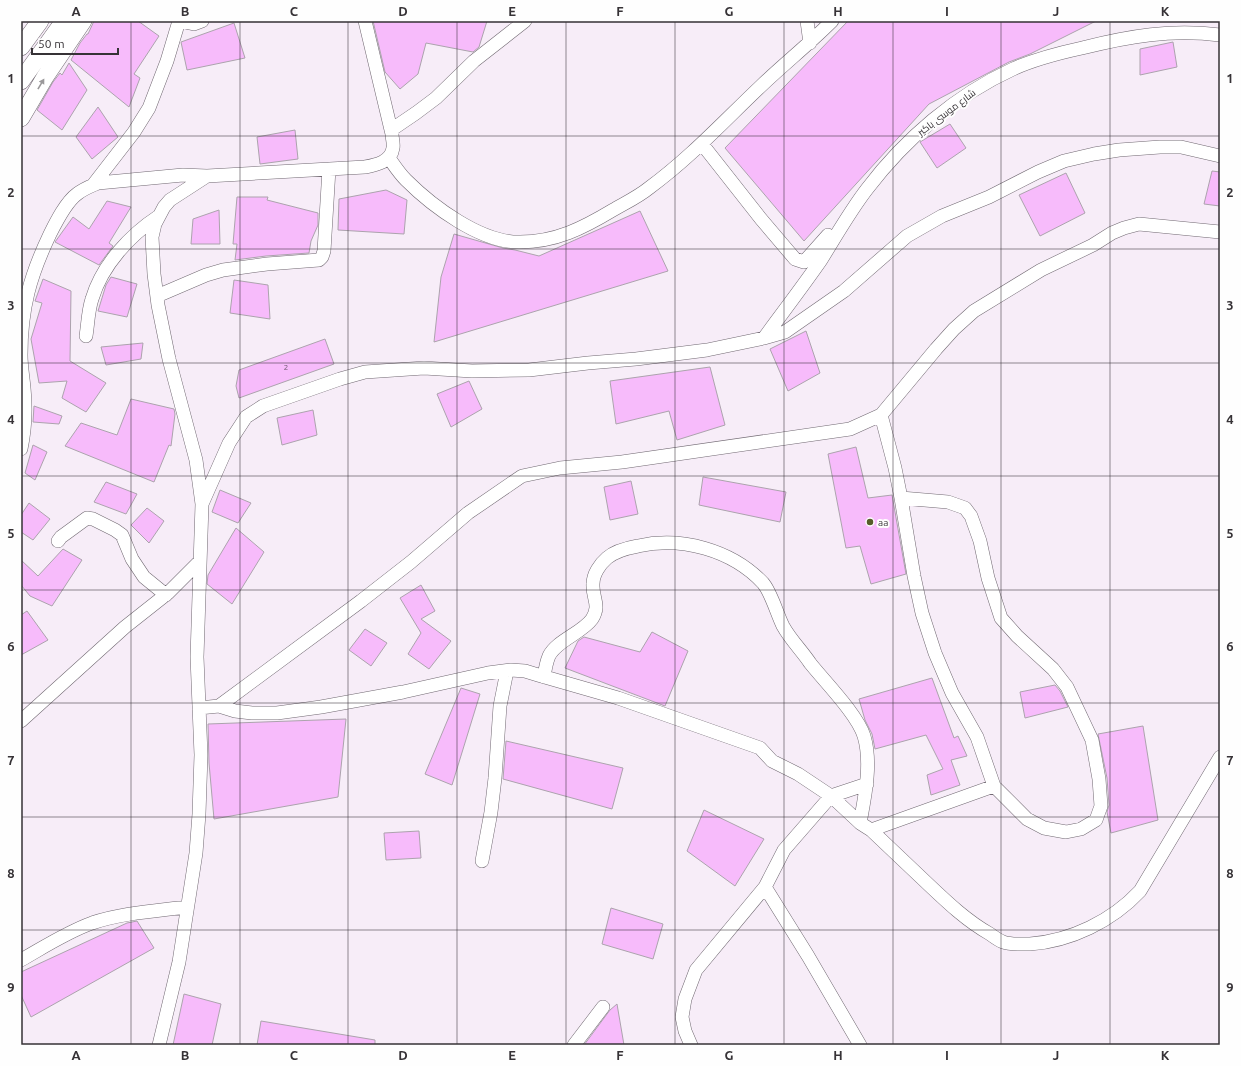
<svg xmlns="http://www.w3.org/2000/svg" width="1241" height="1066" font-family="Ubuntu,Cairo,sans-serif">
	<rect width="100%" height="100%" fill="#f7edf8"/>
	<!-- building -->
	<path fill="#f7bbfb" stroke="#aca3ad" d="M94,21h44l21,15 -25,38 6,4 -11,29 -58,-47 9,-17 7,-9h1z
		M373,21h114l-8,26 -6,5 -47,-9 -8,31 -18,15 -15,-17z
		M848,21h248l-66,33 -21,8 -80,42 -125,137 -79,-93z
		M234,23l11,35 -58,12 -6,-28z
		M1173,42l4,25 -37,8v-26z
		M69,63l18,27 -25,40 -25,-20 16,-28 7,-9 2,2z
		M98,107l20,30 -26,22 -16,-22z
		M950,124l16,24 -29,20 -17,-26z
		M295,130l3,29 -38,5 -3,-27z
		M1212,171l8,1v34l-16,-2z
		M1066,173l19,40 -45,23 -21,-41z
		M386,190l21,10 -3,34 -66,-4 1,-31z
		M237,197h31l-1,3 51,13v12l-7,16 -2,12 -43,3 -31,4 2,-16h-4z
		M107,201l24,6 -22,36 4,3 -14,19 -44,-23 18,-25 16,12z
		M219,210l1,34h-29l2,-25z
		M640,211l28,60 -234,71 7,-65 13,-43 49,14 12,2 24,6z
		M111,277l26,7 -10,33 -29,-6 8,-26z
		M43,279l28,12 -1,70 36,22 -20,29 -24,-14 5,-17 -28,2 -8,-44 11,-36 -7,-2z
		M234,280l34,5 2,34 -40,-6z
		M806,331l14,42 -32,18 -18,-42z
		M325,339l9,25 -95,34 -3,-12 3,-16z
		M143,343l-2,16 -35,6 -5,-18z
		M710,367l15,58 -48,15 -8,-29 -53,13 -6,-43z
		M469,381l13,28 -31,18 -14,-33z
		M131,399l43,10 1,5 -4,32 -2,-1 -15,37 -89,-36 16,-23 36,12z
		M34,406l28,10 -3,8 -26,-2z
		M313,410l4,25 -35,10 -5,-27z
		M33,445l14,7 -12,28 -10,-7z
		M856,447l12,51 24,-3 14,79 -35,10 -11,-38 -14,2 -18,-94z
		M703,477l83,15 -6,30 -81,-17z
		M631,481l7,33 -28,6 -6,-33z
		M106,482l31,12 -11,20 -32,-12z
		M220,490l31,13 -13,20 -26,-11z
		M29,503l21,16 -17,21 -12,-8v-17z
		M147,508l17,13 -15,22 -18,-18z
		M236,528l28,24 -32,52 -25,-20 1,-9z
		M63,549l19,11 -30,46 -22,-10 -9,-11v-25l17,16z
		M421,585l14,26 -14,8 30,22 -22,28 -21,-15 13,-21 -21,-35z
		M27,611l21,29 -27,15v-40z
		M365,629l22,14 -16,23 -22,-16z
		M652,632l36,19 -23,55 -100,-38 13,-27 6,-4 56,15z
		M932,678l22,60 4,-2 9,20 -16,4 9,25 -29,10 -4,-20 16,-6 -17,-34 -51,14 -3,-15 -7,-14 -6,-21z
		M1055,685l5,6 8,16 -43,11 -5,-26z
		M461,688l19,6 -28,91 -27,-11z
		M346,719l-8,78 -124,22 -5,-56 -1,-39z
		M1143,726l15,94 -47,13 -4,-21 2,-7 -2,-27 -9,-44z
		M506,741l117,27 -11,41 -109,-30z
		M704,810l60,29 -29,47 -48,-35z
		M419,831l2,27 -35,2 -2,-27z
		M611,908l52,16 -10,35 -51,-15z
		M137,921l17,27 -123,69 -10,-22v-23l106,-49z
		M184,994l37,10 -9,41h-39z
		M617,1004l7,41h-40l26,-35z
		M261,1021l114,19v5h-118z"/>
	<g fill="none" stroke-linecap="round" stroke-linejoin="round">
		<!-- minor casing -->
		<g stroke="#716972" stroke-width="14">
			<path id="minor" d="M180,21l14,3 8,-3
				M807,21l3,22
				M391,130l25,-17 20,-15 38,-37 51,-40
				M702,144l59,75 34,40 9,3 24,-27
				M389,158c5,7 10,15 17,22 26,26 75,63 114,62 36,0 63,-14 93,-32 12,-7 25,-13 36,-22 41,-30 75,-67 112,-102 23,-22 48,-42 71,-65
				M93,185l41,-53 15,-24 18,-47 12,-40
				M157,296l49,-21 17,-5 44,-6 52,-4 3,-3 2,-6 5,-82
				M86,336c2,-12 2,-25 6,-37 10,-34 38,-64 67,-83
				M764,338c19,-26 39,-52 57,-78 15,-24 29,-49 46,-71 38,-50 89,-94 146,-120 22,-10 46,-16 69,-21 48,-12 89,-19 138,-13
				M881,415l14,53 6,30 13,78 8,37 13,40 17,40 25,44 17,49 33,33 17,9 22,4 15,-3 15,-9 5,-14 -2,-27 -7,-39 -25,-53 -14,-18 -36,-33 -16,-18 -13,-40 -8,-37 -9,-25 -6,-8 -17,-6 -47,-4
				M21,449c4,-19 5,-41 3,-61 -1,-11 -3,-22 -3,-33 0,-47 9,-79 29,-121 6,-12 16,-32 27,-40 6,-5 14,-8 21,-11l85,-8 24,1
				M202,504l27,-61 17,-26 17,-11 77,-27 25,-7 59,-4 48,3 57,-1 59,-7 48,-4 71,-9 57,-12 21,-6 59,-41 63,-55 35,-20 47,-19 49,-25 26,-11 30,-7 25,-4 41,-3h21l39,9
				M58,541l3,-4 26,-19 6,1 22,11 7,5 10,24 12,18 22,18
				M544,677c1,-7 2,-14 5,-21 7,-15 33,-23 43,-37 9,-14 0,-21 1,-35 0,-10 7,-20 14,-26 8,-7 20,-10 31,-12 43,-10 94,4 125,37 8,9 14,31 20,43 7,13 19,25 27,37 15,19 47,51 54,73 8,27 1,60 -4,87
				M219,706l142,-105 50,-39 57,-49 54,-37 38,-8 62,-6 228,-33 31,-14 55,-66 18,-20 20,-18 67,-41 52,-25 19,-12 12,-5 15,-4 81,8
				M199,708l20,-2 16,5 17,2h25l44,-6 82,-15 85,-19 23,-3 14,1 13,4 80,23 142,50 12,13 26,13 33,22 29,27 11,7c19,18 38,36 58,55 19,18 38,36 61,49 4,3 8,6 13,8 8,3 18,2 27,2 41,-3 82,-23 110,-53l80,-134
				M21,721l104,-94 43,-34 32,-32
				M871,830l123,-44
				M482,861l9,-49 4,-34 5,-72 7,-35
				M765,887l43,69 52,89
				M21,960c23,-13 46,-28 71,-37 30,-10 63,-12 95,-16
				M159,1045l20,-83 17,-109 3,-39 2,-59 -4,-98 5,-153 -6,-44 -27,-101 -11,-54 -4,-31 -2,-37 3,-13 9,-17 6,-7 37,-24 158,-9c11,-2 26,-5 28,-19 1,-4 -1,-10 -1,-14l-27,-113
				M574,1045l29,-38
				M691,1045l-6,-14 -3,-14 3,-18 11,-29 69,-83 19,-37 47,-54 36,-12"/>
		</g>
		<!-- major casing -->
		<g stroke="#716972" stroke-width="18">
			<path id="major" d="M21,47l19,-26
				M21,81l43,-60
				M21,118l24,-41 38,-56"/>
		</g>
		<!-- minor -->
		<use href="#minor" stroke="#fff" stroke-width="13"/>
		<!-- major -->
		<use href="#major" stroke="#fff" stroke-width="17"/>
	</g>
	<!-- one-way arrows -->
	<defs><path id="oneway-solid" d="M-6-.8H1V-3.2L6.5 0L1 3.2V.8H-6Z"/></defs>
	<use fill="#9a989a" href="#oneway-solid" transform="translate(41 84) rotate(-59)"/>
	<!-- grid -->
	<path fill="none" stroke="#363236" stroke-width="1" stroke-opacity="0.55" d="M131,21v1024M240,21v1024M348,21v1024M457,21v1024M566,21v1024M675,21v1024M784,21v1024M893,21v1024M1001,21v1024M1110,21v1024M21,136h1199M21,249h1199M21,363h1199M21,476h1199M21,590h1199M21,703h1199M21,817h1199M21,930h1199"/>
	<!-- markers -->
	<circle fill="#565b29" stroke="#fefefe" stroke-width="1.5" cx="870" cy="522" r="4"/>
	<g text-anchor="middle" stroke-width="4" stroke-linejoin="round" paint-order="stroke">
		<!-- number labels -->
		<g font-size="8" fill="#665467">
			<text x="286" y="370">2</text>
		</g>
		<!-- street labels -->
		<g font-size="10" fill="#363236" stroke="#fefefe">
			<text transform="translate(946 112) rotate(-37)" y="4">شارع موسى باكير</text>
		</g>
		<!-- poi labels -->
		<g font-size="10" fill="#363236" stroke="#fefefe" text-anchor="start">
			<text x="878" y="526">aa</text>
		</g>
	</g>
	<!-- border -->
	<rect width="1241" height="1066" fill="none" stroke="#fefefe" stroke-width="44"/>
	<!-- scale -->
	<path d="M32 48v6h86v-6" fill="none" stroke="#363236" stroke-width="2"/>
	<text x="38" y="48" font-size="12" fill="#363236" stroke="#fefefe" stroke-width="3" paint-order="stroke">50 m</text>
	<rect x="22" y="22" width="1197" height="1022" fill="none" stroke="#363236" stroke-width="1.5"/>
	<g font-size="13" text-anchor="middle" font-weight="bold" fill="#363236">
		<text x="76" y="16">A</text>
		<text x="185" y="16">B</text>
		<text x="294" y="16">C</text>
		<text x="403" y="16">D</text>
		<text x="512" y="16">E</text>
		<text x="620" y="16">F</text>
		<text x="729" y="16">G</text>
		<text x="838" y="16">H</text>
		<text x="947" y="16">I</text>
		<text x="1056" y="16">J</text>
		<text x="1165" y="16">K</text>
		<text x="11" y="83">1</text>
		<text x="1230" y="83">1</text>
		<text x="11" y="197">2</text>
		<text x="1230" y="197">2</text>
		<text x="11" y="310">3</text>
		<text x="1230" y="310">3</text>
		<text x="11" y="424">4</text>
		<text x="1230" y="424">4</text>
		<text x="11" y="538">5</text>
		<text x="1230" y="538">5</text>
		<text x="11" y="651">6</text>
		<text x="1230" y="651">6</text>
		<text x="11" y="765">7</text>
		<text x="1230" y="765">7</text>
		<text x="11" y="878">8</text>
		<text x="1230" y="878">8</text>
		<text x="11" y="992">9</text>
		<text x="1230" y="992">9</text>
		<text x="76" y="1060">A</text>
		<text x="185" y="1060">B</text>
		<text x="294" y="1060">C</text>
		<text x="403" y="1060">D</text>
		<text x="512" y="1060">E</text>
		<text x="620" y="1060">F</text>
		<text x="729" y="1060">G</text>
		<text x="838" y="1060">H</text>
		<text x="947" y="1060">I</text>
		<text x="1056" y="1060">J</text>
		<text x="1165" y="1060">K</text>
	</g>
</svg>
